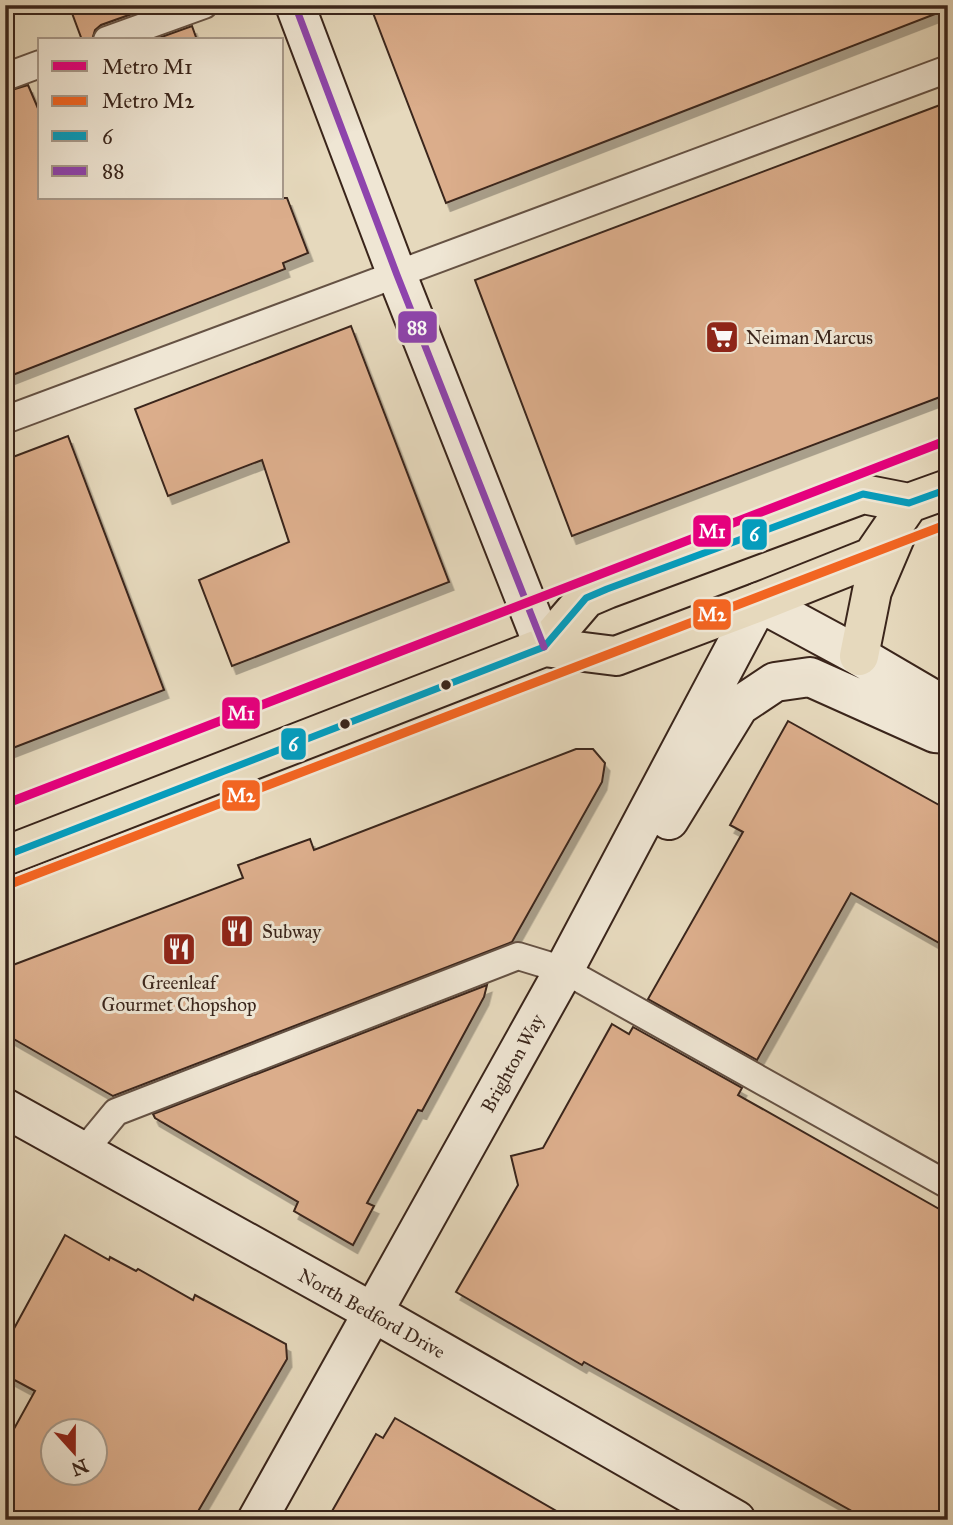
<svg xmlns="http://www.w3.org/2000/svg" width="953" height="1525" font-family="'IM FELL Great Primer',serif">
	<defs>
		<filter id="shadow"><feDropShadow dx="4.5" dy="8" stdDeviation="0" flood-color="#0004"/></filter>
	</defs>
	<rect width="100%" height="100%" fill="#e6d9bd"/>
	<filter id="stains"><feTurbulence type="fractalNoise" baseFrequency=".00286" numOctaves="4"/><feColorMatrix values="0 0 0 0 .2 0 0 0 0 .09 0 0 0 0 .02 0 0 0 .5 -.17"/></filter>
	<radialGradient id="worn" r=".72"><stop offset=".6" stop-color="#630" stop-opacity="0"/><stop offset="1" stop-color="#630" stop-opacity=".3"/></radialGradient>
	<!-- building -->
	<path fill="#dbad8b" stroke="#3a251b" stroke-width="2" fill-rule="evenodd" filter="url(#shadow)" d="M69,5h88l-56,20 -6,5 -3,10h-10z
		M370,5h578v4l-502,194z
		M192,26l5,14h-44z
		M28,85l12,28v85h247l21,55 -25,10 2,6 -280,109v-286z
		M948,102v292l-376,142 -97,-256z
		M351,326l98,256 -217,84 -33,-86 90,-38 -27,-82 -94,36 -33,-87z
		M68,436l96,254 -159,61v-291z
		M788,721l160,89v138l-97,-55 -94,167 -109,-61 95,-167 -13,-7z
		M576,749h17l12,14 -3,19 -90,160 -399,154 -108,-62v-66l238,-90 -5,-13 72,-26 4,11z
		M487,985l-3,12 -62,114 -4,-1 -51,93 7,3 -21,39 -59,-34 4,-9 -143,-84 -2,-4z
		M612,1024l17,10 4,-7 109,61 -4,7 210,119v306h-80l-284,-158 -2,3 -126,-73 62,-107 -7,-29 32,-8z
		M65,1235l44,25 1,-3 26,14 2,-2 55,31 2,-5 91,49 1,15 -94,161h-188v-75l30,-54 -30,-16v-30zM52,1431h42v42h-42z
		M395,1418l177,102h-245l49,-86 7,4z"/>
	<g fill="none" stroke-linecap="round" stroke-linejoin="round">
		<!-- lane casing -->
		<g stroke="#655244" stroke-width="30">
			<path id="lane" d="M107,40l97,-35
				M5,77l35,-13
				M5,420l943,-351
				M83,1152l33,-40 402,-156 46,14 384,215"/>
		</g>
		<!-- secondary casing -->
		<g stroke="#3a251b" stroke-width="42">
			<path id="secondary" d="M295,5l102,270 147,372
				M669,820l70,-114 36,-24 35,-5 125,56 13,1
				M5,1108l369,205 362,207
				M257,1520l307,-550 195,-368 100,54 89,52"/>
		</g>
		<!-- primary casing -->
		<g stroke="#3a251b" stroke-width="42">
			<path id="primary" d="M544,647l72,9 143,-54 113,-45 37,-54
				M859,656l13,-65 23,-54
				M5,856l539,-209 42,-49 21,-9 256,-95 46,9 39,-14"/>
		</g>
		<!-- lane -->
		<use href="#lane" stroke="#efe6d4" stroke-width="26"/>
		<!-- secondary -->
		<use href="#secondary" stroke="#efe6d4" stroke-width="38"/>
		<!-- primary -->
		<use href="#primary" stroke="#e6d9bd" stroke-width="38"/>
		<!-- bus-1 casing -->
		<g stroke="#efe6d4" stroke-width="12">
			<path id="bus-1" d="M5,856l539,-209 42,-49 21,-9 256,-95 46,9 39,-14"/>
		</g>
		<!-- bus-2 casing -->
		<g stroke="#efe6d4" stroke-width="12">
			<path id="bus-2" d="M295,5l102,270 147,372"/>
		</g>
		<!-- bus-1 -->
		<use href="#bus-1" stroke="#069cbc" stroke-width="7"/>
		<!-- bus-2 -->
		<use href="#bus-2" stroke="#8e44ad" stroke-width="7"/>
		<!-- metro-1 casing -->
		<g stroke="#efe6d4" stroke-width="14">
			<path id="metro-1" d="M5,804l943,-364"/>
		</g>
		<!-- metro-2 casing -->
		<g stroke="#efe6d4" stroke-width="14">
			<path id="metro-2" d="M5,886l943,-362"/>
		</g>
		<!-- metro-1 -->
		<use href="#metro-1" stroke="#e5007d" stroke-width="9"/>
		<!-- metro-2 -->
		<use href="#metro-2" stroke="#f26522" stroke-width="9"/>
	</g>
	<!-- icons -->
	<defs>
		<g id="supermarket-square" transform="scale(1.75)"><rect x="-9" y="-9" width="18" height="18" rx="4" fill="#8f2418" stroke="#efe6d4"/><path d="M-6-5.5h2.5l.6 2H6L4.5 2H-2.5L-4.4-4H-6ZM-1.5 3.2a1.3 1.3 0 1 0 .1 0ZM3 3.2a1.3 1.3 0 1 0 .1 0Z" fill="#fff"/></g>
		<g id="restaurant-square" transform="scale(1.75)"><rect x="-9" y="-9" width="18" height="18" rx="4" fill="#8f2418" stroke="#efe6d4"/><path d="M-5-6h1v4h1v-4h1v4h1v-4h1v5L-1.5 .5V6h-2V.5L-5-1ZM5-6V6H3V1.5H1.5Q1.5-4 5-6Z" fill="#fff"/></g>
	</defs>
	<g fill-rule="evenodd">
		<use href="#supermarket-square" x="722" y="337"/>
		<use href="#restaurant-square" x="237" y="931"/>
		<use href="#restaurant-square" x="179" y="949"/>
	</g>
	<!-- markers -->
	<g fill="#3a251b" stroke="#efe6d4" stroke-width="2.5">
		<circle cx="446" cy="685" r="6"/>
		<circle cx="345" cy="724" r="6"/>
	</g>
	<g text-anchor="middle" stroke-width="6" stroke-linejoin="round" paint-order="stroke">
		<!-- poi labels -->
		<g font-size="19" fill="#3a251b" stroke="#efe6d4" text-anchor="start">
			<text x="746" y="344">Neiman Marcus</text>
			<text x="262" y="938">Subway</text>
			<text x="179" y="989" text-anchor="middle">Greenleaf<tspan x="179" dy="22">Gourmet Chopshop</tspan></text>
		</g>
		<!-- street labels -->
		<g font-size="19" fill="#3a251b" stroke="#efe6d4">
			<text transform="translate(512 1063) rotate(-61)" y="7">Brighton Way</text>
			<text transform="translate(372 1313) rotate(29)" y="7">North Bedford Drive</text>
		</g>
	</g>
	<g stroke="#efe6d4" stroke-width="2.5">
		<rect x="397" y="310" width="41" height="34" rx="7" fill="#8e44ad"/>
		<rect x="692" y="514" width="40" height="34" rx="7" fill="#e5007d"/>
		<rect x="741" y="518" width="27" height="33" rx="7" fill="#069cbc"/>
		<rect x="692" y="598" width="40" height="33" rx="7" fill="#f26522"/>
		<rect x="221" y="696" width="40" height="34" rx="7" fill="#e5007d"/>
		<rect x="280" y="727" width="27" height="34" rx="7" fill="#069cbc"/>
		<rect x="221" y="779" width="40" height="33" rx="7" fill="#f26522"/>
	</g>
	<g font-size="19" text-anchor="middle" font-weight="bold" fill="#fff">
		<text x="417" y="334">88</text>
		<text x="712" y="538">M1</text>
		<text x="754" y="541">6</text>
		<text x="712" y="621">M2</text>
		<text x="241" y="720">M1</text>
		<text x="293" y="751">6</text>
		<text x="241" y="802">M2</text>
	</g>
	<!-- margin -->
	<rect width="953" height="1525" fill="none" stroke="#e6d9bd" stroke-width="28"/>
	<rect x="7" y="7" width="939" height="1511" fill="none" stroke="#3a251b" stroke-width="3.5"/>
	<rect x="14" y="14" width="925" height="1497" fill="none" stroke="#3a251b" stroke-width="2"/>
	<!-- legend -->
	<rect x="38" y="38" width="245" height="161" fill="#efe6d4" stroke="#a7998a" stroke-width="2"/>
	<rect x="52" y="61" width="35" height="10" fill="#e5007d" stroke="#a7998a" stroke-width="2"/>
	<text x="102" y="74" font-size="21" fill="#3a251b">Metro M1</text>
	<rect x="52" y="96" width="35" height="10" fill="#f26522" stroke="#a7998a" stroke-width="2"/>
	<text x="102" y="108" font-size="21" fill="#3a251b">Metro M2</text>
	<rect x="52" y="131" width="35" height="10" fill="#069cbc" stroke="#a7998a" stroke-width="2"/>
	<text x="102" y="144" font-size="21" fill="#3a251b">6</text>
	<rect x="52" y="166" width="35" height="10" fill="#8e44ad" stroke="#a7998a" stroke-width="2"/>
	<text x="102" y="178" font-size="21" fill="#3a251b">88</text>
	<!-- north arrow -->
	<g transform="translate(74 1452) rotate(159)"><circle r="33" fill="#efe6d4" stroke="#a7998a" stroke-width="2"/>
	<path d="M0-5L12 26L0 18L-12 26Z" fill="#8f2418"/>
	<text y="-10" font-size="19" font-weight="bold" text-anchor="middle" fill="#3a251b">N</text>
	</g>
	<rect width="100%" height="100%" filter="url(#stains)"/>
	<rect width="100%" height="100%" fill="url(#worn)"/>
</svg>
